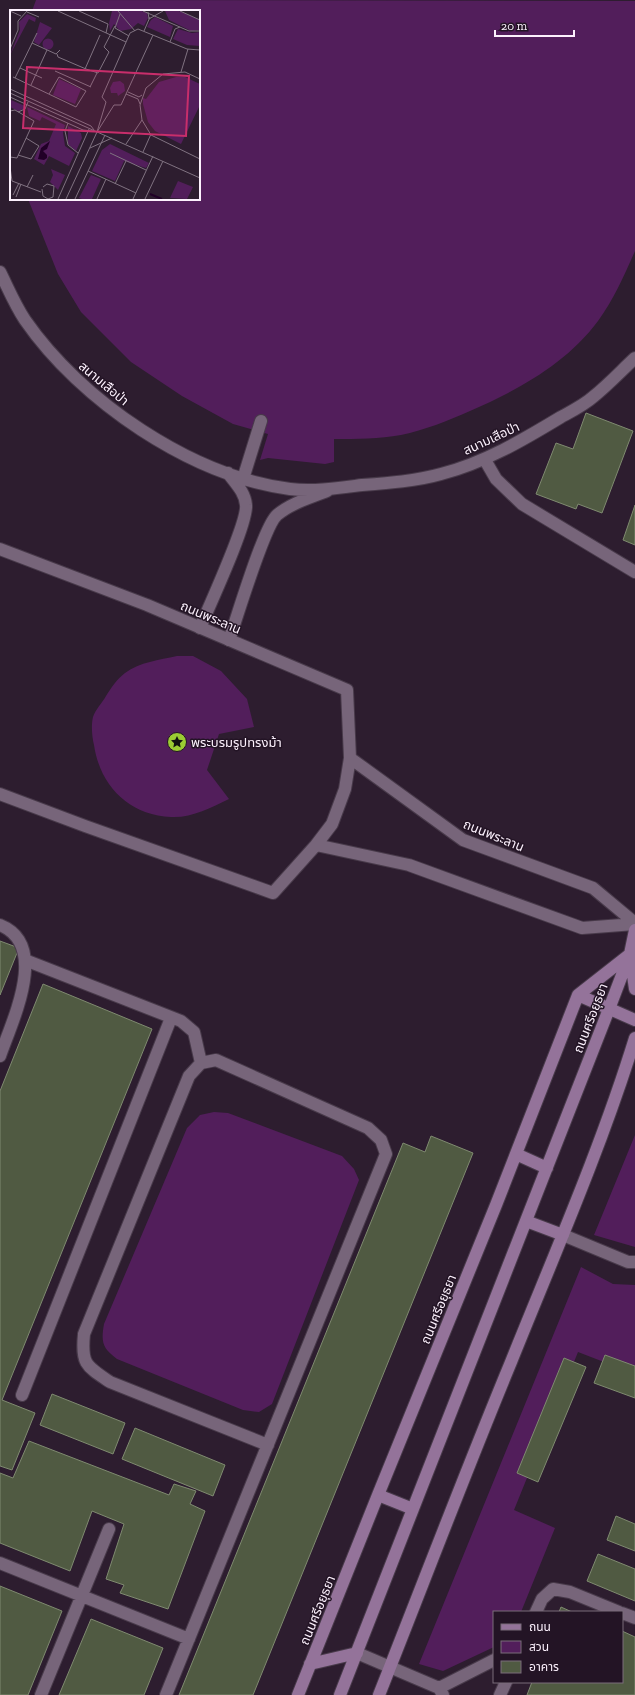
<svg xmlns="http://www.w3.org/2000/svg" width="635" height="1695" font-family="'Zilla Slab','Noto Sans Thai',serif">
	<rect width="100%" height="100%" fill="#2d1d2f"/>
	<!-- green -->
	<path fill="#521e5b" d="M36,0l599,1v250c-11,25 -21,48 -37,70 -32,43 -80,69 -128,90 -23,10 -45,19 -69,24 -22,4 -44,4 -67,4v23l-9,2 -57,-6 -8,2 8,-26 -35,-10 -51,-28 -51,-34 -50,-50 -23,-38 -30,-75h171v-188h-167z
		M177,656h16l28,15 26,28 7,28 -35,7 -12,36 22,29c-19,9 -37,19 -58,18 -42,-2 -71,-31 -77,-72 -2,-8 -3,-20 -1,-28 2,-7 9,-14 13,-21 5,-8 11,-17 19,-23 15,-11 34,-13 52,-17z
		M214,1112l14,1 114,43 12,13 5,11 -87,224 -13,8 -16,-2 -126,-51c-15,-11 -16,-17 -13,-35l83,-196 13,-13z
		M635,1135v112l-41,-12z
		M581,1267l32,17 22,1v89l-57,-22 -64,158 41,18 -34,84h-27v35l-51,24 -24,-7z"/>
	<!-- building -->
	<path fill="#505a42" stroke="#7f8a70" d="M586,413l47,18 -31,82 -24,-9 -2,5 -40,-15 20,-51 17,6z
		M635,505v40l-12,-5z
		M0,941l19,7 -19,47z
		M43,984l109,45 -150,371 33,13 -23,57 -12,-4v-375z
		M431,1136l42,17 -220,542h-74l224,-552 22,9z
		M605,1355l30,11v32l-41,-15z
		M564,1358l22,9 -48,115 -21,-9z
		M52,1394l73,29 -12,31 -73,-29z
		M135,1428l90,37 -12,31 -91,-37z
		M29,1441l140,54 5,-11 22,7 -6,13 15,7 -37,98 -48,-16 4,-8 -18,-6 18,-55 -32,-13 -22,60 -70,-28v-70l13,5z
		M616,1516l19,8v27l-28,-11z
		M598,1554l37,15v32l-48,-20z
		M0,1586l62,25 -34,84h-28z
		M561,1607l11,5h-13z
		M91,1619l72,29 -19,47h-85z
		M622,1631l13,6v58h-108l5,-13h90z"/>
	<g fill="none" stroke-linecap="round" stroke-linejoin="round">
		<!-- lane casing -->
		<g stroke="#483a4a" stroke-width="14">
			<path id="lane" d="M0,272c8,16 15,33 25,48 56,81 166,156 265,169 24,3 49,-1 72,-4 27,-2 54,-4 79,-11 43,-11 82,-34 120,-57 11,-6 23,-12 32,-20 15,-12 28,-26 42,-39
				M485,460l11,19 26,25 113,68
				M243,479l18,-58
				M200,628c9,-22 48,-105 46,-123 -1,-13 -11,-22 -18,-32
				M229,640c8,-22 35,-114 48,-125 14,-12 33,-17 50,-24
				M0,925c50,20 12,96 0,131
				M25,960l156,61 13,11 7,31
				M563,1235l65,27h7
				M22,1395l149,-377
				M0,1563l189,76
				M536,1612l6,-13 11,-10 17,3 49,20
				M622,1613l13,5
				M357,1653l82,35 4,7
				M439,1688l55,-28
				M41,1695l68,-166
				M166,1695l220,-541 -5,-14 -13,-12 -152,-68 -15,3 -12,13 -105,258c-3,30 2,32 26,48l158,63
				M500,1695l6,-13"/>
		</g>
		<!-- street casing -->
		<g stroke="#483a4a" stroke-width="14">
			<path id="street" d="M0,549l147,56 200,85 3,68 113,82 130,48 42,35
				M0,794l85,32 188,67 43,-48 93,20 173,63 53,-4
				M316,845l16,-21 13,-35 5,-31"/>
		</g>
		<!-- secondary casing -->
		<g stroke="#483a4a" stroke-width="14">
			<path id="secondary" d="M630,955l5,34
				M578,995l57,25
				M516,1154l31,14
				M526,1221l37,14
				M378,1495l35,14
				M310,1664l47,-11
				M298,1695l80,-200 118,-290 82,-210 51,-40
				M340,1695l269,-686 21,-55 5,-24
				M379,1695c44,-111 86,-222 132,-333 43,-107 90,-214 124,-324"/>
		</g>
		<!-- lane -->
		<use href="#lane" stroke="#77657a" stroke-width="12"/>
		<!-- street -->
		<use href="#street" stroke="#77657a" stroke-width="12"/>
		<!-- secondary -->
		<use href="#secondary" stroke="#94739a" stroke-width="12"/>
	</g>
	<!-- icons -->
	<defs>
		<g id="sight-disc" transform="scale(1)"><circle r="9.5" fill="#9bcb33" stroke="#231425"/><path d="M0-6L1.8-2.2L6-1.7L2.9 1.2L3.7 5.4L0 3.3L-3.7 5.4L-2.9 1.2L-6-1.7L-1.8-2.2Z" fill="#111"/></g>
	</defs>
	<g fill-rule="evenodd">
		<use href="#sight-disc" x="177" y="742"/>
	</g>
	<g text-anchor="middle" stroke-width="3" stroke-linejoin="round" paint-order="stroke">
		<!-- street labels -->
		<g font-size="13" fill="#fcf1fd" stroke="#231425">
			<text transform="translate(104 383) rotate(40)" y="5">สนามเสือป่า</text>
			<text transform="translate(491 438) rotate(-25)" y="5">สนามเสือป่า</text>
			<text transform="translate(211 617) rotate(23)" y="5">ถนนพระลาน</text>
			<text transform="translate(494 835) rotate(22)" y="5">ถนนพระลาน</text>
			<text transform="translate(590 1018) rotate(-69)" y="5">ถนนศรีอยุธยา</text>
			<text transform="translate(438 1309) rotate(-68)" y="5">ถนนศรีอยุธยา</text>
			<text transform="translate(317 1610) rotate(-68)" y="5">ถนนศรีอยุธยา</text>
		</g>
		<!-- poi labels -->
		<g font-size="13" fill="#fcf1fd" stroke="#231425" text-anchor="start">
			<text x="191" y="747">พระบรมรูปทรงม้า</text>
		</g>
	</g>
	<!-- overview -->
	<g transform="translate(10 10)">
		<rect width="190" height="190" fill="#2d1d2f"/>
		<path d="M102,1h30l5,2 1,5 -4,8 -6,-3 -7,6 -11,2 -6,-7 -4,7 -1,-8zM155,1h14l21,9v10l-9,1 -22,-11zM17,4l9,4 -1,4 -6,-3 -19,36 10,-25 -1,-8zM145,7l18,9 -3,11 -23,-10 4,-7zM30,12l12,6 -13,17 -5,-3zM168,19l14,4 8,-1v14l-13,-1 -14,-6zM32.5 34a5.5 5.5 0 1 1 11 0a5.5 5.5 0 1 1-11 0ZM166,67h9l15,7v21l-19,39 -26,-13 -7,-9 -5,-18v-6l3,1 13,-17zM49,69l22,10 -6,15 -22,-9zM110,71l4,3 1,7 -7,5 -1,-3h-6l-1,-5 3,-6zM1,90l14,6 -1,3 -6,2 -8,-4zM17,97l38,18 -2,8 2,13 10,7 -6,13 -20,-10 -5,9 -10,-6 7,-15 8,-3 7,-17 -14,-7 -2,4 -11,-5zM58,116l13,7 1,5 -6,13 -8,-7zM100,134l39,19 -3,5 -22,-7 -9,20 -23,-10 10,-21zM41,159l14,6 -7,15 -8,-8 3,-7zM81,165l10,4 -9,20h-10l-3,-1zM168,171l15,6 -6,12 -17,-1z" fill="#521e5b"/>
		<path d="M40,131l-3,8 -4,2 4,4v3l-3,2 -6,-1 3,-11z" fill="#210027"/>
		<path fill="none" stroke="#210027" stroke-width="2" d="M140,184l12,5"/>
		<path fill="none" stroke="#807281" stroke-width="1" d="M0,1l11,5M48,1l68,31M69,1l29,13 -2,9M108,1l17,20M133,1l46,20h11M170,1l20,9M17,2l12,5M138,2l1,7 14,-8M110,4l-5,14 14,8M134,21l6,-14M160,32l5,-13 5,-2M22,33l24,11 4,-4M0,39l8,-19v-9l9,-10M47,44l1,3 28,12 12,4 11,-21 -5,-5 11,-21M10,58l22,10M75,59l15,-34M45,61l36,16M171,62l7,-23M3,67l63,30 10,-16 -27,-14 -10,17M5,68l22,-45M190,69l-15,-7 -22,2 -17,14 -6,17 2,15 9,15 49,24M21,75l16,-35M80,77l7,-14M0,79l81,37 3,4M118,82l11,5 3,-2M0,83l190,85M116,84l12,5 2,5M0,87l73,33 10,1M0,101l5,-1 19,11 -17,37 -7,-1M8,102l7,-3 3,-7M58,113l-3,8 3,14 10,8M87,122l9,-30 -4,-5 28,-64 8,-4 49,20 13,1M87,122l17,-27h7l32,-70M116,134l16,-24M80,138l22,-10M133,142l8,-18M100,143l36,17M8,145l13,4 8,-13 -13,-8M0,157l2,14 29,11M78,161l48,22M105,174l11,-23M17,177l6,-12M32,179l1,7 5,3 5,-2 1,-11 -7,-2 -4,3M3,185l6,-12M6,187l5,-13M48,189l31,-70M56,189l31,-67M65,189l30,-64M87,189l9,-20M123,189l20,-43M135,189l18,-38"/>
		<path fill="#c82e6b" fill-opacity="0.15" stroke="#c82e6b" stroke-width="2" d="M17,57l162,9 -3,60 -163,-8z"/>
		<rect width="190" height="190" fill="none" stroke="#fcf1fd" stroke-width="2"/>
	</g>
	<!-- legend -->
	<rect x="493" y="1611" width="130" height="72" fill="#231425" stroke="#7a6c7b"/>
	<rect x="501" y="1624" width="20" height="6" fill="#94739a" stroke="#7a6c7b"/>
	<text x="529" y="1631" font-size="12" fill="#fcf1fd">ถนน</text>
	<rect x="501" y="1641" width="20" height="12" fill="#521e5b" stroke="#7a6c7b"/>
	<text x="529" y="1651" font-size="12" fill="#fcf1fd">สวน</text>
	<rect x="501" y="1661" width="20" height="12" fill="#505a42" stroke="#7a6c7b"/>
	<text x="529" y="1671" font-size="12" fill="#fcf1fd">อาคาร</text>
	<!-- scale -->
	<path d="M495 30v6h79v-6" fill="none" stroke="#fcf1fd" stroke-width="2"/>
	<text x="501" y="30" font-size="12" fill="#fcf1fd" stroke="#231425" stroke-width="3" paint-order="stroke">20 m</text>
</svg>
